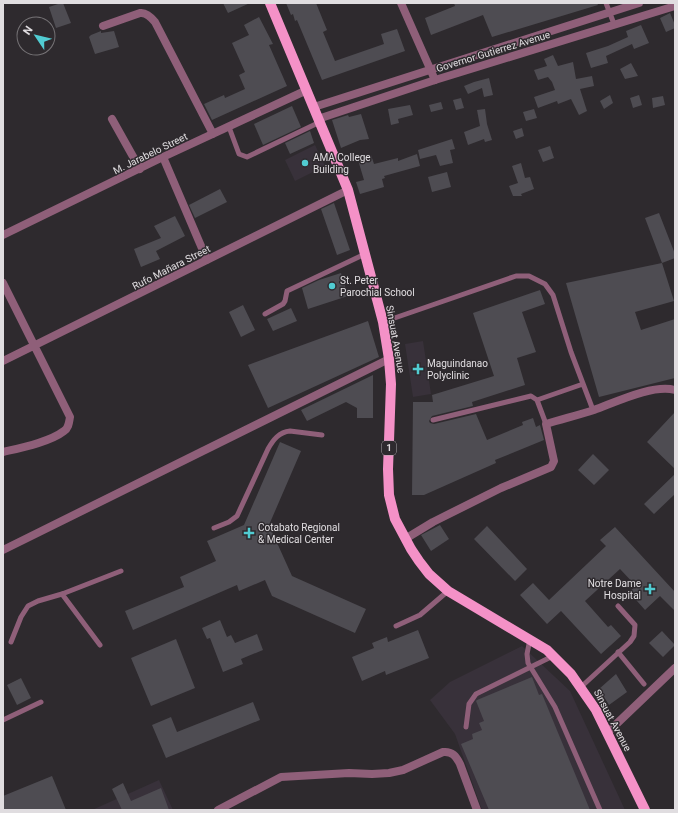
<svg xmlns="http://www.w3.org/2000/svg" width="678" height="813" font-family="Roboto,sans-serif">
	<rect width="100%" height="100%" fill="#2e2a2e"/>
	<!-- built -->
	<path fill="#38313a" d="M315,145l10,21 -30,15 -10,-21z
		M423,341l8,53 -18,3 -8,-53z
		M522,646l48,45 55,119h-143l-27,-76 -25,-34 20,-18z
		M159,780l14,30h-81z"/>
	<!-- building -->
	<path fill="#4e4c52" d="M61,3h2l8,20 -15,5 -7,-21z
		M223,3h27l-22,10z
		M286,3h30l11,27 -4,2 12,29 49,-17 -3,-10 16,-5 8,22 -83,29 -25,-60 -2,1 -2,-7 -2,1z
		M454,3h143l1,2 -106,32 -9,-22 -52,20 -6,-17 30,-12z
		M670,13l5,12v3l-9,4 -6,-14z
		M259,17l14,27 -4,1 18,41 -75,34 -8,-16 20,-9 1,3 20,-9 -6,-14 6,-3 -13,-29 17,-8 -5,-10z
		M641,25l8,18 -15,6 -2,-5 -26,12 2,7 -17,5 -5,-15 22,-7 20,-9 -2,-6z
		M101,31v2l13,-2 5,16 -24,7 -6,-17 2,-2z
		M553,55l5,11 15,-4 3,17 16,-3 2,10 -14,3 7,22 -8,4 -8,-16 -13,5 -1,-3 -19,7 -4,-11 21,-7 -3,-8 -4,-5 -10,3 -4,-10 13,-4 -3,-7z
		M631,63l7,13 -13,3 -5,-10z
		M489,78l4,17 -9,2 -2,-9 -14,6 -4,-8 10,-4z
		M610,95l3,8 -9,6 -4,-8z
		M639,95l3,10 -9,3 -3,-10z
		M663,96l2,9 -12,3 -1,-10z
		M461,98l3,10 -8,2 -3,-10z
		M441,102l2,7 -12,3 -2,-7z
		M410,105l3,10 -15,4 1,4 -8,2 -3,-16z
		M292,106l9,21 -38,18 -9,-21z
		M485,109l2,15 5,16 -7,2 -1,-3 -16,6 -4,-13 16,-6 -3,-16z
		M534,109l3,9 -11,3 -3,-9z
		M361,114l8,25 -9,1 -19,8 -9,-28 16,-5 1,2z
		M522,128l2,8 -8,3 -3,-8z
		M310,131l4,12 -24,11 -5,-11z
		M452,139l3,10 -5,1 3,13 -13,3 -4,-11 -16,4 -2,-9z
		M550,146l4,12 -11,4 -5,-12z
		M417,154l3,12 -36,10 1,2 -3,1 2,8 -24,7 -4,-12 8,-2 -6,-20 13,-5 3,9 24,-6v3z
		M521,163l4,15 5,-1 4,12 -13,5 1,2h-9l-4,-10 9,-3 -6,-17z
		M447,172l4,15 -19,5 -4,-15z
		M220,189l7,13 -32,16 -6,-13z
		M334,203l16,47 -13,5 -16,-46z
		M659,213l16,41v4l-13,5 -17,-45z
		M175,216l10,20 -29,15 4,8 -19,8 -7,-18 27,-11 -7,-12z
		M662,263l12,38 -39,11 6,18 34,-11v59l-76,19 -33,-114z
		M341,273l7,23 -40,13 -6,-21 17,-8z
		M540,290l5,14 -23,8 14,40 -19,6 8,27 -53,17 1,4 -41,10 -3,5 1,2 4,1 42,-10 11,26 36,-15 -1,-3 11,-4 3,9 4,-2 4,15 -49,20 1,3 -72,32h-12l1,-93h20l-1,-7 62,-19 -21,-63z
		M243,305l12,25 -14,7 -12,-25z
		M291,308l6,13 -24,10 -6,-12z
		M368,321l11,36 -111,51 -20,-43z
		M373,375v43h-16v-10l-11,-6 -39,19 -6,-11z
		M675,412v57l-28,-27z
		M280,442l21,9 -32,74 23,51 74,33 -11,24 -83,-37 -7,-16 -26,11 -2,-6 -104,45 -8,-19 59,-24 -4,-10 36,-16 -9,-20 37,-16z
		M593,454l16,16 -15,15 -16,-15z
		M675,474v20l-21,20 -10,-10z
		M440,525l9,14 -18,12 -10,-16z
		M487,526l40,43 -12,12 -41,-42z
		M615,527l60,65v19l-15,-15 -15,14 -16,-18 7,-6 -16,-17 -35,32 23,26 3,-2 10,11 -20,18 -40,-43 -14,13 -27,-29 13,-12 16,17 57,-54 -6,-6z
		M220,620l7,17 4,-2 4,8 22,-9 6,16 -22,9 2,5 -20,8 -13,-34 -3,1 -5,-11z
		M418,630l11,28 -43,17 -1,-4 -23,10 -10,-24 22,-9 -2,-5 15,-6 1,5z
		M662,631l13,14 -12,12 -14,-14z
		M176,639l19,49 -44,18 -20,-48z
		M616,674l11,18 -18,13 -10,-16z
		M532,677l7,18 3,-1 48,116h-101l-28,-66 12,-5 -1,-5 10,-4 -3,-7 5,-2 -8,-20 1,-1z
		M21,678l10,20 -14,7 -10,-20z
		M253,702l7,18 -94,38 -14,-33 19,-8 6,15z
		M52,776l14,34h-63v-14z
		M123,783l8,18 30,-13 8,22h-47l-10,-21z"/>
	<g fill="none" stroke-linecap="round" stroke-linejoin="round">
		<!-- service -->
		<path stroke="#8f5f79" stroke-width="5" d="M606,3l8,21
			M229,127l10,27 8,3 73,-35
			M265,314l18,-10 2,-3 2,-10 78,-37
			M383,322l133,-46h13l16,8 8,11 18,57 22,58
			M537,400l46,-16
			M433,420l98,-24 6,4 9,24
			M214,528l15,-6 8,-6 31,-67c5,-9 11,-17 22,-18l32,4
			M62,594l38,51
			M396,626l24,-11 28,-24
			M530,639l-3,15 1,9 27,44 45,103
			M11,642l10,-25 7,-11 10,-5 24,-7 59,-23
			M618,652l26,32
			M581,687l49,-45 4,-6 1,-11 -17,-19
			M3,720l38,-18
			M466,727l3,-23 7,-10 77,-38"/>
		<!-- minor -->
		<path stroke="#8f5f79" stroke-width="8" d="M401,3l34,77
			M103,26l37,-13c6,-1 11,4 15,9l58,112
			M112,119l28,50
			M163,157l44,103
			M3,235l160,-78 144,-67
			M3,283l67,134c-1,5 -1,11 -6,14 -14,11 -44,17 -61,21
			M3,361l345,-171
			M405,539l28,-17 68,-34 50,-21 3,-6 -8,-37c16,-5 33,-9 48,-14 22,-8 59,-26 81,-20
			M3,550l386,-191
			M607,733l68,-65
			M218,810l63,-33 68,-4 23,1 17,-1 14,-3 40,-18c9,-1 13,4 17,12l17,46"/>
		<!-- tertiary -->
		<path stroke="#8f5f79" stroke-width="8" d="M314,107l325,-104
			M318,119l117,-39 240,-74"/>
		<!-- primary -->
		<path stroke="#f491c7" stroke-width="10" d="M270,3l78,187 35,132 6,37 2,25 -3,85 1,26 6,24 16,30 8,12 10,13 19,17 99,59 24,24 25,36 49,100"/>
	</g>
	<!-- markers -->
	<g fill="#51ccd2" stroke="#2e2a2e" stroke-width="1.5">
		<circle cx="305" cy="163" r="4"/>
		<circle cx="332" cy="286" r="4"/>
		<path d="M416 363h4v4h4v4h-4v4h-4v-4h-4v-4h4z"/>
		<path d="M247 527h4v4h4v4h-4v4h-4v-4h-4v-4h4z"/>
		<path d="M648 583h4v4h4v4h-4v4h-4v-4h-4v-4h4z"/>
	</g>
	<g text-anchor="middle" stroke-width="3" stroke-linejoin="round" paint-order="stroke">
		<!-- shield labels -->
		<rect fill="#2e2a2e" stroke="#aba7ab" stroke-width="1" x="382" y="441" width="14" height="14" rx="3"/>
		<g font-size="9" font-weight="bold" fill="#e0dde0">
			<text x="389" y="451">1</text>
		</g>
		<!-- street labels -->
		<g font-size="10" fill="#e0dde0" stroke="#2e2a2e">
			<text transform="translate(493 51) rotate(-17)" y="4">Governor Gutierrez Avenue</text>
			<text transform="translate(150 153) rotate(-26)" y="4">M. Jarabelo Street</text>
			<text transform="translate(171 267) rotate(-27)" y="4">Rufo Mañara Street</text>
			<text transform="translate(396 339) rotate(80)" y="4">Sinsuat Avenue</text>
			<text transform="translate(613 720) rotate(62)" y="4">Sinsuat Avenue</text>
		</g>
		<!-- poi labels -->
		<g font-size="10" fill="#e0dde0" stroke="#2e2a2e" text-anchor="start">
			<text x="313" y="161">AMA College<tspan x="313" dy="12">Building</tspan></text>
			<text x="340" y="284">St. Peter<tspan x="340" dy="12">Parochial School</tspan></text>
			<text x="427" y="367">Maguindanao<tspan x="427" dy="12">Polyclinic</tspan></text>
			<text x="258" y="531">Cotabato Regional<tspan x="258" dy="12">&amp; Medical Center</tspan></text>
			<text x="641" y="587" text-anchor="end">Notre Dame<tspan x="641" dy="12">Hospital</tspan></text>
		</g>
	</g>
	<!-- border -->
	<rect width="678" height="813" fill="none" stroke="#e0dde0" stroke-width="8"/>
	<!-- north arrow -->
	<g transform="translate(36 36) rotate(305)"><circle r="19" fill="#2e2a2e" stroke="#757275"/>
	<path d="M0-3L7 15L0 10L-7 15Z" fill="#51ccd2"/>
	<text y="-6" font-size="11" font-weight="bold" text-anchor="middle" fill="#e0dde0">N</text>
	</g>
</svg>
